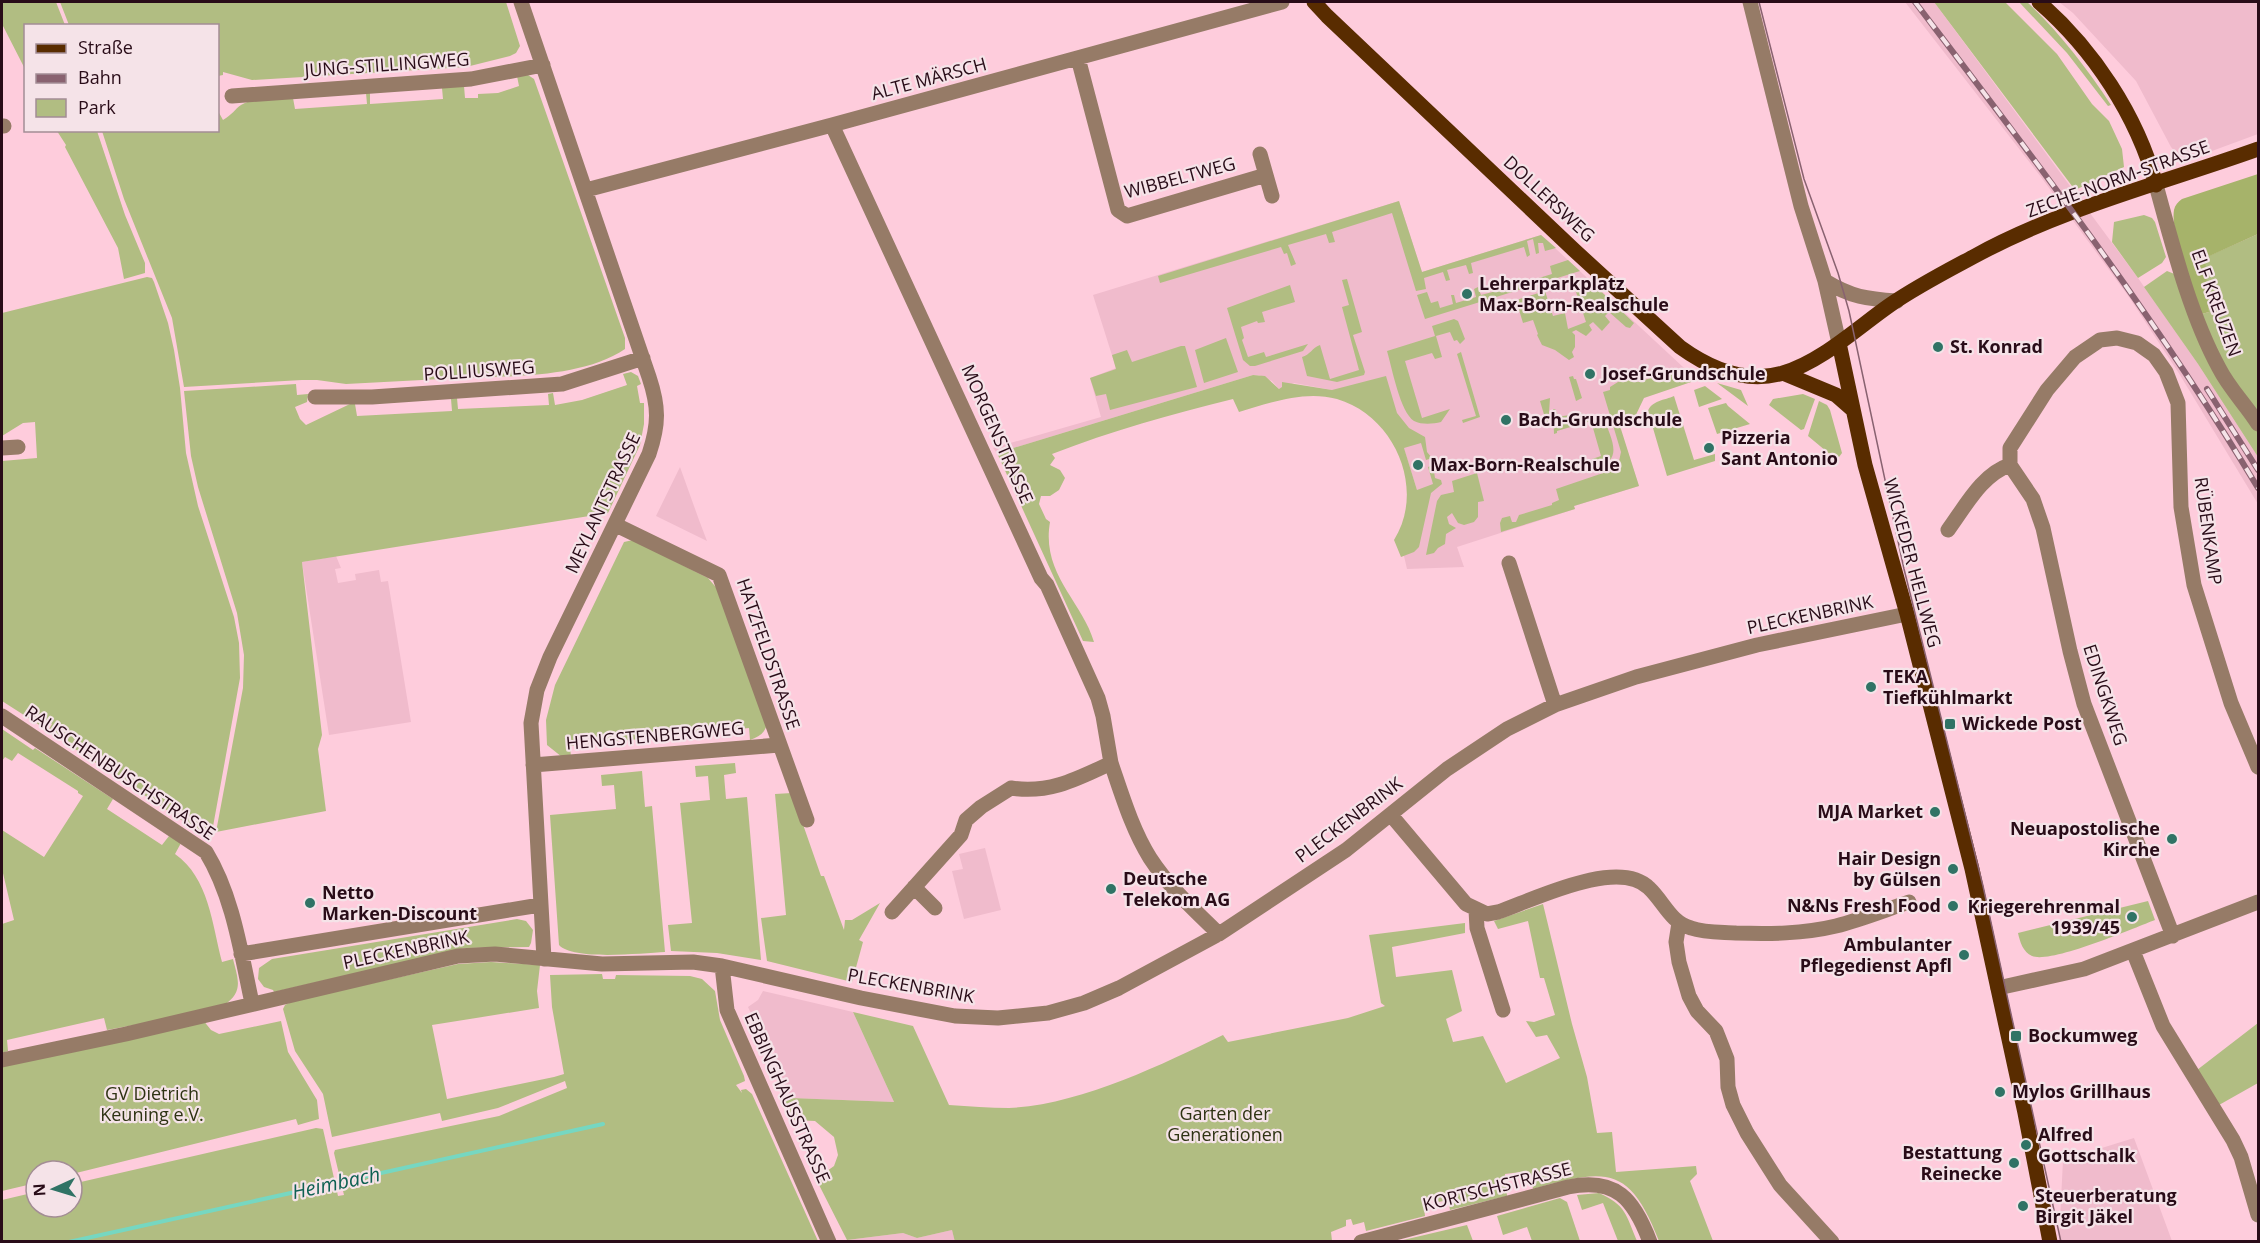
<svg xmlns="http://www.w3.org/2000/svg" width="2260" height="1243" font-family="'Open Sans',sans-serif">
	<rect width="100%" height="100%" fill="#feccdc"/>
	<!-- built -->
	<path fill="#f0bbcc" d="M1905,2h29l204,276 60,86 60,93v47l-78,-129 -51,-78 -88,-120z
		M2059,2h199v132l-65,24 -7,1 -9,-5 -6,-7 -35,-66 -63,-68z
		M1399,201l23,71 119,-37 156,145 -84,27 26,79 -65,20 1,3 -118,38 7,20 -57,2 -3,-13 10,-39 3,-27 -24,-76 -61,-24 -38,-7 -15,6 -7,-8 -13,-6h-6l-256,78 -4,-5 108,-31 -11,-39 26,-10 -23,-73z
		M680,467l19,53 8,21 -51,-25z
		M336,556l5,12 -6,1 3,14 18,-3 -1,-6 24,-4 2,12 7,-1 23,141 -82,13 -27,-173z
		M985,848l16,62 -37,9 -12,-48 11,-2 -4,-15z
		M763,991l90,21 41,90 -103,-4 -15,-35 2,-2 -10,-26 -6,2 -14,-30 10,-7z
		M2134,1138l38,103h-113l4,-81z
		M952,1230l3,11 -108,-1 56,-7 14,5z"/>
	<!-- green -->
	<path fill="#b1bd82" d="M2,2h54l9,23 -39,1 -1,43 -23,-45z
		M60,2h446l14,44 -4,7 -6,3 -44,11 -214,13 -29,-8v3l-5,1v-50l-149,-1z
		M1934,2h71l52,52 35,50 17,17 13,28 2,18 -49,23z
		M2019,2h8c33,31 59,65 84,103l-3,1 -41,-53z
		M528,75l6,4 11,31 80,228v11c-43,29 -114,27 -165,29 -38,2 -76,4 -114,6l-29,-4h-15l-118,7 -12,-69 -48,-119 -22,-68 116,-1v-19l5,9c9,-5 12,-11 18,-15 14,-9 37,-6 52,-7l2,11 72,-5 -1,-11h4v11l73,-5 -1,-11 22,-2 1,12h13v-4l20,-1 21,-7 -2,-10z
		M57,131h40l28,84 20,48v10l-21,6 -6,-31 -53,-101 1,-2z
		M1399,201l23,71 119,-37 15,13 -11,3 -2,-8h-5l1,10 -3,1 -3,-15 -6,2 3,14 -3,2 -3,-10 -53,16 2,10 -4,1 -3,-9 -19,5 3,10 -4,1 -3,-9 -19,6 2,11 -10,2 -24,-78 -60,19 3,10 -6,1 -3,-9 -38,11 8,19 -5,2 -4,-13 -3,1 -3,-7 -121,36 -2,-7z
		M2144,215l8,3 3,4 11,35 -4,6 -24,15 -26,-36 2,-20z
		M2258,234v178l-37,-49 -19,-49 7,-2 -5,-54z
		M1568,260l12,11 -155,48 -8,-24 10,-3 4,11 7,-2 2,7 13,-4 -2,-9h3l2,8 20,-6 -2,-8 4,-2 3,8 23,-6 -1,-8 4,-2 2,8 43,-13 -2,-8z
		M2167,271l10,4 81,156v26l-60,-93 -54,-77z
		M147,277l5,1 2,4 14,41 6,27 6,38 6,65 12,53 36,111 5,26 1,35 -28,154 -4,9 -10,-10 -150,-100 4,-7 -7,-4 -4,6 -39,-25v-240l35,-3 -2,-36 -12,1 -21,13v-123z
		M1587,278l47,45 -4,5 -4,-1 -17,-15 -4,4 5,6 -8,9 -9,-9 -4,3 3,5 -6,6 -10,-6 -4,2 3,3v12l-3,5 2,5 -5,3 -14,-10 -13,-5 -5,-10 1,-1 -5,-14 -10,3 -7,-23 29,-9 8,25 12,-3 3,16 18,-7 -13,-39z
		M1347,279l15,53 -9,3 12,37 -1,3 -27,7 -30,-6 -5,-19c8,-2 10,-9 18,-12l10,34 29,-9 -17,-63 7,-2 -7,-25z
		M1290,285l5,17 -33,10 3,10 -7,1 -1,-2 -16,6 3,11 -2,2 6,17 16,-5 2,5 42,-13 -5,7 -48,15h-5l-7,-6 -16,-52z
		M1454,319l4,2 7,18 -5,5 -3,-4 -3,1 -4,-9 -14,4 6,21 -7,2 -3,-6 -27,8 17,57 28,-9 -9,13c-8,2 -19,3 -27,-1 -14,-9 -22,-53 -27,-70l48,-15 -3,-10z
		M1226,338l12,34 -34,11 -9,-33z
		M1181,346h4l12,41 -87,23 -4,-16 -10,2 -6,-18 26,-9 -4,-14 15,-5 5,12z
		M1461,352l19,65 -17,6 -1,-3 14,-4 -19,-62z
		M1683,368l14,12 -53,18 -11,23 -13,5 19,60 -65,20 1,3 -74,23 -1,-9 2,-5 8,-2 2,6h4l3,-7 33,-10v-2l7,-3 -3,-11 53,-18 10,-10 2,-9 -18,-60 7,-2v-3l8,-5 17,-4 3,4z
		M631,372l7,4 3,8 -4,2 3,17h4v21l-4,21 -32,68 -306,49 20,173 -4,14 8,62 -110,21 27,-144 1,-33 -7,-42 -39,-126 -7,-31 -7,-65 112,-7 1,11 11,-1 -1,8 -12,5 5,12 6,6 44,-21h5l2,12 95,-5 -1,-12 6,-1 1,11 91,-4 -1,-11 5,-1 2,12 27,-5 45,-15 -4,-11z
		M1253,375l12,1 14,13 3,-2v-5l50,8 54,-14 11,37 12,15 16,9 2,15 5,6 -6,2 -5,-17 -17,5 13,42 16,-6 -5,-17 5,-2 2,13 6,2 1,4 -11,9 -12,54 -5,5 -13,5 -7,-17c32,-51 1,-124 -57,-141 -33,-9 -67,4 -98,13l-6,-13c-61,15 -122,32 -181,55l3,4 -5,7 10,5 5,8 -6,12 -9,6h-9l-2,8 7,15 4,3c-9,52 32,79 44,120l-11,-1 -86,-188z
		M1573,376l1,3h2l6,19 -6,3 -7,-24z
		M1717,383l24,7 7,16z
		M1705,386l17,13 -23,8 -5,-17z
		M1803,394l12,5 -11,30 -3,1 -32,-25 4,-6z
		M1674,396l20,64 21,-6v7l-48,15 -19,-65c3,-10 17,-11 26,-15z
		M1550,398l-2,30 -8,-27z
		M1819,401l8,4 3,5 12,43 -3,4 -7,-1 -24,-20z
		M1726,403l2,3 22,18 -33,10 -9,-26z
		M1553,409h2l3,6c8,3 12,-2 20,-2 11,1 13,7 26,5 7,22 21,41 -9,51l-3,-10 9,-3 -10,-35 -34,10v2l-3,1z
		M1477,473l7,28 -6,1v15l-4,5 -10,3 -6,-2 -6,-10 -5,4 2,7 7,4 -10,6 -1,10 -7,4 -4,5 -8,2 11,-54 4,-6 13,-3 -2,-11z
		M633,540l75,38 12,14 47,132c-2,9 -8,13 -17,16l-1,-12 -179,18 1,11h-9l-15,-12 -1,-25 9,-35 69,-143z
		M2,729l31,21 2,-2 78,51 -6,10 55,36 7,-9 12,7 -6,11c34,24 37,70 47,108l11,-3c5,20 11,33 -9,46l-68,16 -49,9 -3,-12 -97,22 1,11 -6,2v-129l12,-4 -12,-51v-39l42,27 39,-61 -5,-3v-2l-60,-38 -6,8 -7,-4 -3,4z
		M735,763l1,10 -12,2 2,24 21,-2 14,163 -44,-7 -46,-2 -3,-26 24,-2 -12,-120 30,-3 -2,-24 -12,1 -1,-11z
		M642,771l3,36 7,-1 13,146c-23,1 -91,9 -106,-7l-9,-130 66,-6 -2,-24 -12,1 -1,-11z
		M792,793l29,83h3l20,54 1,-10h7l28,-17 -21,37 4,2 -11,40 -85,-21 -6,-43 25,-3 -11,-121z
		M2148,901l7,19c-21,8 -104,44 -123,36 -9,-4 -12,-14 -14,-23z
		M1543,904l29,120 15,53 10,56 15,-1 4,40 80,-6 1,8 -7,7 23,60h-54c-30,-77 -53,-72 -126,-52l-2,-12 -9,1 -1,-6 -16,2 2,22 -57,14 -2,-10 -14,3 -1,-5 -5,1v7l-4,2 1,8 -59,15 -2,-9 -11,3 -2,-6 -5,1v6l-15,6 1,9h-2l-375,1 -3,-12 -35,8 -14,-5 -56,7 -31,-61 18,-13 4,-11 -4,-18 -19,-16 -23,-1 -8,-19 7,-3 103,4 -41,-90 60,14 36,79c20,1 41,3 60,3 70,-3 152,-43 214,-73l5,7 120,-24 37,-12 -4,-3 -12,-68 96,-12v10l-73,14 4,30 56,-7 10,41 -16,8 7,23 30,-6 23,47 54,-25 -13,-23 -11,2 -10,-16 8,1 21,-7 -11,-37h-4l-12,-57 -30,8 -4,-8z
		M517,919l9,2 7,9 -2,13 -2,4 -64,1 -191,44 -1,-2 -9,-3 -6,-8 1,-11 13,-9z
		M491,962l49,3 -3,26 2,17 -107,17 15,74 107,-22 10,-3 -12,-67 -2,-32 52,-1 1,5h12l1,-4 74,1 12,3 13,12 5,29 24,56 1,5 -9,4 6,8 -1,-3 5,-1 6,5 66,147h-816v-41l34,-8v15h36v-23l244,-56 7,1 15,67 6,-1 -10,-42 1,-3 164,-34 68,-28 -2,-7 -67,27 -56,13 -2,-8 -108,24 -9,-43 -28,-43 -12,-42 2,-4 8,-4 165,-37z
		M203,1020l8,10 8,4 62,-13 7,31 29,48 2,19 -21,6 -2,-6 -224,55v-3h-36v12l-34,8v-127z
		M2258,1023v60l-39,22 -22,-35z
		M1599,1193c27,12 27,22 38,48h-19l-15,-38 -21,7 -5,-15z
		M1560,1198l7,4 13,39h-48l-5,-14 -24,8 -6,-19z
		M1467,1225l6,16h-74z"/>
	<!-- forest -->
	<path fill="#a6b36a" d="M2258,174v60l-53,24 4,54 -7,2c-8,-24 -32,-80 -28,-104 1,-5 4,-8 8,-11z"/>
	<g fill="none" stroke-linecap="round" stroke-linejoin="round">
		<!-- stream -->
		<path stroke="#76d7c1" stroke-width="4" d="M69,1242l534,-118"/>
		<!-- minor -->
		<path stroke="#967b67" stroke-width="15" d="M521,2l128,375c10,30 10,47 0,77l-99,203 -13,33 -6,33 13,236
			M1750,2l51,204 24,75 14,62
			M1078,58l40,152 9,6 139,-41 -6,-21
			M232,96l239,-17 72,-14
			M832,125l209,453 6,7 51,113 5,18 8,47
			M2,126h2
			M1266,175l6,21
			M2156,185c16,58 34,130 63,183 10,20 27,37 39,56
			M586,190l246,-65 450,-123
			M1825,281c26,16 42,18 72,20
			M315,397h57l190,-13 81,-26
			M2,448l16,-1
			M2010,465l23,34 10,29 27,123 14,53 89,232
			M616,525l103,50 88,245
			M1948,530c17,-23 34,-56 62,-65v-17l37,-58 28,-33 25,-17 17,-2 20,5 17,12 12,17 12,31 3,104 13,78 37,118 27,64
			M1509,563l46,142
			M2,716l204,136c27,44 35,101 46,151
			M533,765l246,-20
			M1391,815l75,89 21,10 11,-2c35,-12 120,-55 151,-24 15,14 21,34 42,40 14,5 30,4 45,5 33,1 67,1 100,-7 24,-6 49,-16 73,-24
			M914,887l21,21
			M1476,910l1,18 26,82
			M892,912l69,-77 5,-15 15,-13 30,-19c38,6 66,-9 100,-25 11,32 21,66 39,95 18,28 45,53 69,76
			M1679,923l-3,19 3,20 10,34 8,15 19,20 11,28 1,28 5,18 14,28 33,52 52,57
			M2133,951l30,75 70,114 8,17 17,58
			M241,954l299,-49
			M722,966l5,44 102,232
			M1998,988l86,-19 174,-67
			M2,1060l124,-26 332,-78 37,-2 107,10 91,-2 29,4 139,32 94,18 43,2 50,-5 36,-10 35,-15 100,-54 127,-84 101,-81 60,-40 48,-24 81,-28 121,-32 150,-31
			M1361,1242l207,-55c48,-10 66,12 82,55"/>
		<!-- major -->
		<path stroke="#592c00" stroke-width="15" d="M1314,2l13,14 247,234 106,97c29,21 66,37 103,26 38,-11 74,-45 107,-68 26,-18 55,-33 83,-48 89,-49 190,-74 285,-108
			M2039,2c54,47 98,113 117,183
			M1839,343l26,122 42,149 65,255 53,244 25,129
			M1783,373l53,22 16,14"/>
		<!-- tram -->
		<path stroke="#896270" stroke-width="1.5" d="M1759,2l45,177 34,94 11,38 55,258 79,317 78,356"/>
		<!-- rail casing -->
		<g stroke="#896270" stroke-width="6">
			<path id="rail" d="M1915,2c120,158 241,315 343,486
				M2207,389l51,81"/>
		</g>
		<!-- rail -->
		<use href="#rail" stroke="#f5e3e8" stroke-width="4" stroke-dasharray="11" stroke-linecap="butt"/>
	</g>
	<!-- markers -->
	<g fill="#307365" stroke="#f5e3e8" stroke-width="2">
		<circle cx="1467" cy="294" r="6"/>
		<circle cx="1938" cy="347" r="6"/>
		<circle cx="1590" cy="374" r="6"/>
		<circle cx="1506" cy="420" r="6"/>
		<circle cx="1709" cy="448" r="6"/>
		<circle cx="1418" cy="465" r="6"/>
		<circle cx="1871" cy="687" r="6"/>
		<rect x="1944" y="718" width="12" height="12" rx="3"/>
		<circle cx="1935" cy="812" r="6"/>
		<circle cx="2172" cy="839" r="6"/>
		<circle cx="1953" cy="869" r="6"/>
		<circle cx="1111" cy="889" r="6"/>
		<circle cx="310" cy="903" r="6"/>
		<circle cx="1953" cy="906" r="6"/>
		<circle cx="2132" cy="917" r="6"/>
		<circle cx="1964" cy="955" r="6"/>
		<rect x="2010" y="1030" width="12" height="12" rx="3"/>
		<circle cx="2000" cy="1092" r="6"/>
		<circle cx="2026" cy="1145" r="6"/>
		<circle cx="2014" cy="1163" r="6"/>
		<circle cx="2023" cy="1206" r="6"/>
	</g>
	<g text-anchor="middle" stroke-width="4.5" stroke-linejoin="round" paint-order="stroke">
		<!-- street labels -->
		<g font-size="18" fill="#290c18" stroke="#f5e3e8">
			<text transform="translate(387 65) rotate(-4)" y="6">JUNG-STILLINGWEG</text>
			<text transform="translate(929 79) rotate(-15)" y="6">ALTE MÄRSCH</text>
			<text transform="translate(1180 178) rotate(-15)" y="6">WIBBELTWEG</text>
			<text transform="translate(2118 179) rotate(-20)" y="6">ZECHE-NORM-STRASSE</text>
			<text transform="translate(1549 199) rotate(43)" y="6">DOLLERSWEG</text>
			<text transform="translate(2216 303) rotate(70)" y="6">ELF KREUZEN</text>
			<text transform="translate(479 371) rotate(-4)" y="6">POLLIUSWEG</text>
			<text transform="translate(997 434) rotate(66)" y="6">MORGENSTRASSE</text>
			<text transform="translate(603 503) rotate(-65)" y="6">MEYLANTSTRASSE</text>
			<text transform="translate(2208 531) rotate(82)" y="6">RÜBENKAMP</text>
			<text transform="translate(1912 563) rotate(75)" y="6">WICKEDER HELLWEG</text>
			<text transform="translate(1810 615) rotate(-12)" y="6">PLECKENBRINK</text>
			<text transform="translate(768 654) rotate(71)" y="6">HATZFELDSTRASSE</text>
			<text transform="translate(2105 695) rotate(72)" y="6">EDINGKWEG</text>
			<text transform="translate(655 736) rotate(-5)" y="6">HENGSTENBERGWEG</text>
			<text transform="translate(120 773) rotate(34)" y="6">RAUSCHENBUSCHSTRASSE</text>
			<text transform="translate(1349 820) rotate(-37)" y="6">PLECKENBRINK</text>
			<text transform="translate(406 950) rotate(-12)" y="6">PLECKENBRINK</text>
			<text transform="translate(911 986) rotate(10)" y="6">PLECKENBRINK</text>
			<text transform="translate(787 1098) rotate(66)" y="6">EBBINGHAUSSTRASSE</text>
			<text transform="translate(1497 1187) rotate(-14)" y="6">KORTSCHSTRASSE</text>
		</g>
		<!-- poi labels -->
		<g font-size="18" font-weight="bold" fill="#290c18" stroke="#f5e3e8" text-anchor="start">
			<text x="1479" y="290">Lehrerparkplatz<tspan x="1479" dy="21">Max-Born-Realschule</tspan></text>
			<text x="1950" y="353">St. Konrad</text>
			<text x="1602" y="380">Josef-Grundschule</text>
			<text x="1518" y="426">Bach-Grundschule</text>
			<text x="1721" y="444">Pizzeria<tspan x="1721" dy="21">Sant Antonio</tspan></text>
			<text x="1430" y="471">Max-Born-Realschule</text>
			<text x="1883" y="683">TEKA<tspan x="1883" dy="21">Tiefkühlmarkt</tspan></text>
			<text x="1962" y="730">Wickede Post</text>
			<text x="1923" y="818" text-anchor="end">MJA Market</text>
			<text x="2160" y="835" text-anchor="end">Neuapostolische<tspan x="2160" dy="21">Kirche</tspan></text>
			<text x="1941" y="865" text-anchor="end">Hair Design<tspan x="1941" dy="21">by Gülsen</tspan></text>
			<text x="1123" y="885">Deutsche<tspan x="1123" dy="21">Telekom AG</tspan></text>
			<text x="322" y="899">Netto<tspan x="322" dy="21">Marken-Discount</tspan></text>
			<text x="1941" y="912" text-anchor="end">N&amp;Ns Fresh Food</text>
			<text x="2120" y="913" text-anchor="end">Kriegerehrenmal<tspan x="2120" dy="21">1939/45</tspan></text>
			<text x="1952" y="951" text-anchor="end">Ambulanter<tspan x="1952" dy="21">Pflegedienst Apfl</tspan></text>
			<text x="2028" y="1042">Bockumweg</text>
			<text x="2012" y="1098">Mylos Grillhaus</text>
			<text x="2038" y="1141">Alfred<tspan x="2038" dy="21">Gottschalk</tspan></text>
			<text x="2002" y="1159" text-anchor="end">Bestattung<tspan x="2002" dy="21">Reinecke</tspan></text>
			<text x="2035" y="1202">Steuerberatung<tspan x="2035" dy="21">Birgit Jäkel</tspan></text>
		</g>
		<!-- park labels -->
		<g font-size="18" fill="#2e3313" stroke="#f5e3e8">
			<text x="152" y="1100">GV Dietrich<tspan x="152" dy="21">Keuning e.V.</tspan></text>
			<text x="1225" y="1120">Garten der<tspan x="1225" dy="21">Generationen</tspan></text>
		</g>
		<!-- water labels -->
		<g font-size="20" font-style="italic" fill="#0e6052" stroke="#f5e3e8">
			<text transform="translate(336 1183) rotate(-12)" y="7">Heimbach</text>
		</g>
	</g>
	<!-- border -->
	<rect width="2260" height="1243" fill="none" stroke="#290c18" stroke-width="6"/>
	<!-- legend -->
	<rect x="24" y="24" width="195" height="108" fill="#f5e3e8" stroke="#a38d95" stroke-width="1.5"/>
	<rect x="36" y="44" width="30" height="9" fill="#592c00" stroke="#a38d95" stroke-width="1.5"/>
	<text x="78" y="54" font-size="18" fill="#290c18">Straße</text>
	<rect x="36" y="74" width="30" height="9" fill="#896270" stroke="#a38d95" stroke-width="1.5"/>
	<text x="78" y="84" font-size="18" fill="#290c18">Bahn</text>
	<rect x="36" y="99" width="30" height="18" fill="#b1bd82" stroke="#a38d95" stroke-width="1.5"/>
	<text x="78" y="114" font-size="18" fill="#290c18">Park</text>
	<!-- north arrow -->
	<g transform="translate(54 1189) rotate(266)"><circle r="28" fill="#f5e3e8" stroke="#a38d95" stroke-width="1.5"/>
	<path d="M0-4.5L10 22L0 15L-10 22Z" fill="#307365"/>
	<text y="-9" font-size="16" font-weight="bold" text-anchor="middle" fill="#290c18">N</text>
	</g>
</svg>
